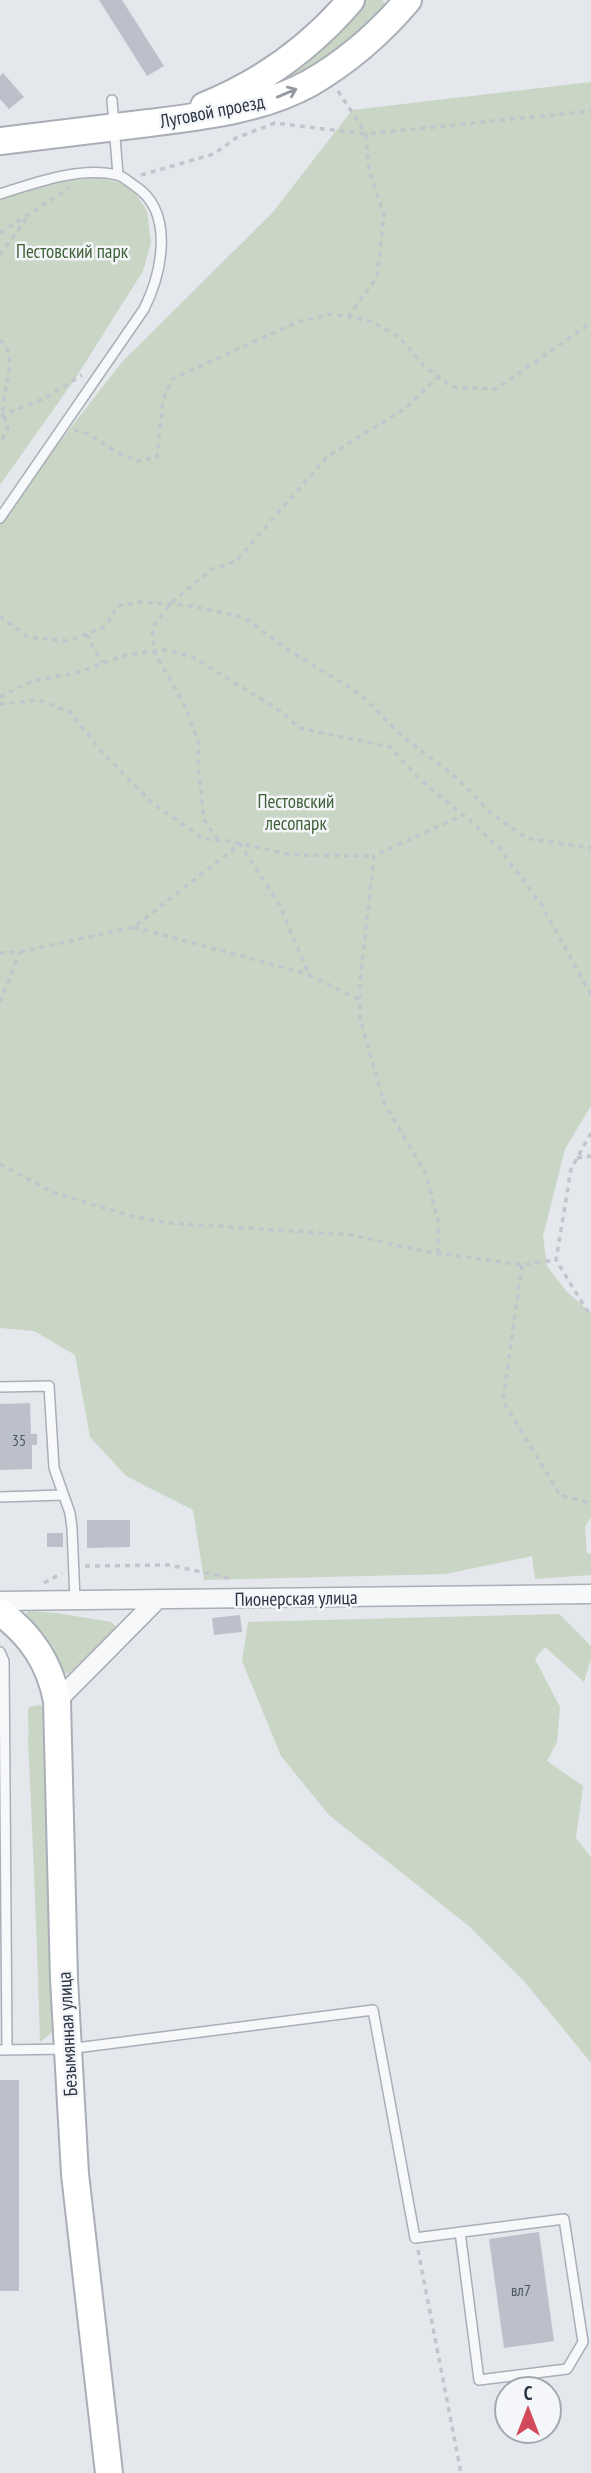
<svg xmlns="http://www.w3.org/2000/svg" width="591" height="2473" font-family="'PT Sans Narrow',sans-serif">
	<rect width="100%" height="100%" fill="#e4e7ec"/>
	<!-- green -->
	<path fill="#c9d6c5" d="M362,0h20l9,9 -33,33 -105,58z
		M591,82v1024l-26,43 -22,87 4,30 20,26 24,21v204l-6,10 2,26 4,1v21l-56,4 -3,-23 -86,18 -242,6 -11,-70 -67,-34 -36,-39 -15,-82 -41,-24 -34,-3v-810l122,-156 151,-150 79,-102z
		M99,178l31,7 17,26 4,32 -8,28 -68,108 -75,106v-288c33,-11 64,-18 99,-19z
		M28,1611l28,2 55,9 7,6 -1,5 -49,41 -5,-1 -40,-54z
		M559,1614l32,32v13l-7,23 -39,-35 -10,12 25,48 -3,35 -10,19 36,25 -7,52 15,19v206l-67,-82 -54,-54 -141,-112 -48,-59 -39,-95 6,-39z
		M40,1705l9,6 6,319 -15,12c-3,-101 -7,-201 -12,-302 2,-12 -2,-22 1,-33z"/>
	<!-- building -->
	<path fill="#bbc0ca" d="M99,0h23l42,66 -17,10z
		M3,73l21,24 -15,12 -9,-10v-23z
		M30,1403l1,31h6v11h-5v24l-32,1v-66z
		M87,1520h43v27l-43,1z
		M47,1533h16v14h-16z
		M240,1615l2,17 -28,3 -2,-17z
		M0,2080h19v211h-19z
		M539,2232l15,109 -50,7 -15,-109z"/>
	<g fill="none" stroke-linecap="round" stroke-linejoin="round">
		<!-- lane casing -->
		<g stroke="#a9aeb7" stroke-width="12">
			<path id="lane" d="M112,100l6,75
				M0,194c34,-11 81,-28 117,-19 6,1 12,7 18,11 40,26 27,87 9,123l-144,209
				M0,1387l49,-1 5,82 16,45 2,15 3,72
				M0,1497l63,-2
				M0,1652l4,9 3,389
				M0,2050l68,-1 305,-39 42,228 149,-19 19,123 -16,27 -88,11 -19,-148"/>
		</g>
		<!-- street casing -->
		<g stroke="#a9aeb7" stroke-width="21">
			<path id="street" d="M0,1601l591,-7
				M57,1701l101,-102"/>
		</g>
		<!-- secondary casing -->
		<g stroke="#a9aeb7" stroke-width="30">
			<path id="secondary" d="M204,106c57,-23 107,-59 147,-106
				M0,141c50,-6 100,-12 149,-18 55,-7 112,-13 161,-40 38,-22 70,-50 98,-83
				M0,1612c31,23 50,51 57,89l7,278 11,195 34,299"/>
		</g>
		<!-- path -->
		<path stroke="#c2c5cb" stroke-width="3.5" stroke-dasharray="5 5" stroke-linecap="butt" d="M338,91l28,43
			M141,175l73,-21 22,-16 39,-15 91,11
			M0,233l69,-45
			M0,255l29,-40
			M348,317l29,-40 7,-62 -15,-45 -3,-36 225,-23
			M0,340c20,15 2,50 3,71 1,6 3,11 5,17l-8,16
			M0,416l43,-17 39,-24
			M74,430l15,4 26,17 23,10 19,-4 6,-57 9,-21 125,-57 35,-8 38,7 29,16 25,29 28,21 44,2 95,-66
			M0,616l28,21 41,4 37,-15 11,-20 25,-4 44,3 57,12 47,34 70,43 42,42 55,42 33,34 36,26 65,10
			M86,634l16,29
			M0,697l32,-16 44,-8 50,-18 39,-5 26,6 91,56 17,16 91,19 28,31 54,44 27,26 42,56 50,91
			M0,704l39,-4 31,12 32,40 50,51 52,36 24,2 65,14 81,1
			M218,840l-14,-20 -6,-54 1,-22 -13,-36 -32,-57 -2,-23 18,-24 42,-35 24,-8 91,-104 80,-50 31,-30
			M134,927l177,48
			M0,953l20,-1 114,-25 106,-83 39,60 30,71 51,25
			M0,1002l20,-50
			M591,1133l-20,36 -15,91 35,57
			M577,1158l14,-2
			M0,1164l52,28 79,24 38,7 183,12 71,16 99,14 34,-5
			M438,1253v-32l-12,-47 -42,-71 -24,-85v-37l14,-125 89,-41
			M522,1265l-19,136 57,94 31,8
			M85,1566l85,-1 63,14
			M44,1583l18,-10
			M418,2250l43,223"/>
		<!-- lane -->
		<use href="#lane" stroke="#f7f8fa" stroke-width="9"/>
		<!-- street -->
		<use href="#street" stroke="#f7f8fa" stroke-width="18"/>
		<!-- secondary -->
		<use href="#secondary" stroke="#fff" stroke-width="26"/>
	</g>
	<!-- one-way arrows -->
	<defs><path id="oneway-shaft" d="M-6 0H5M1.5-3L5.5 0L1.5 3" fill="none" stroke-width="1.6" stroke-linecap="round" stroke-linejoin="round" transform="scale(1.75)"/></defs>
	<use stroke="#959aa2" href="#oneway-shaft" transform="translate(287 93) rotate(-23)"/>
	<g text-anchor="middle" stroke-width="5" stroke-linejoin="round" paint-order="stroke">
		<!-- number labels -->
		<g font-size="16" fill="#4f5766">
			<text x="19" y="1446">35</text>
			<text x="521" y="2296">вл7</text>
		</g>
		<!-- street labels -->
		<g font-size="19" fill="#2b3445" stroke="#f4f6f9">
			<text transform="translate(212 111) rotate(-11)" y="7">Луговой проезд</text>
			<text transform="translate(296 1598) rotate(-1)" y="7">Пионерская улица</text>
			<text transform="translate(67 2034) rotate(-93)" y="7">Безымянная улица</text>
		</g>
		<!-- park labels -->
		<g font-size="19" fill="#3f6138" stroke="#f4f6f9">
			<text x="72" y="258">Пестовский парк</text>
			<text x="296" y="808">Пестовский<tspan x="296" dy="22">лесопарк</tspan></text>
		</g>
	</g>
	<!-- north arrow -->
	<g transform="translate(528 2410)"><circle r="33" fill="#f4f6f9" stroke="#a4a8b1" stroke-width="2"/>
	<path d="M0-5L12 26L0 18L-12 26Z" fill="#d1495b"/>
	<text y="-10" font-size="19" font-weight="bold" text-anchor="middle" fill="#2b3445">С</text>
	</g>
</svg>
